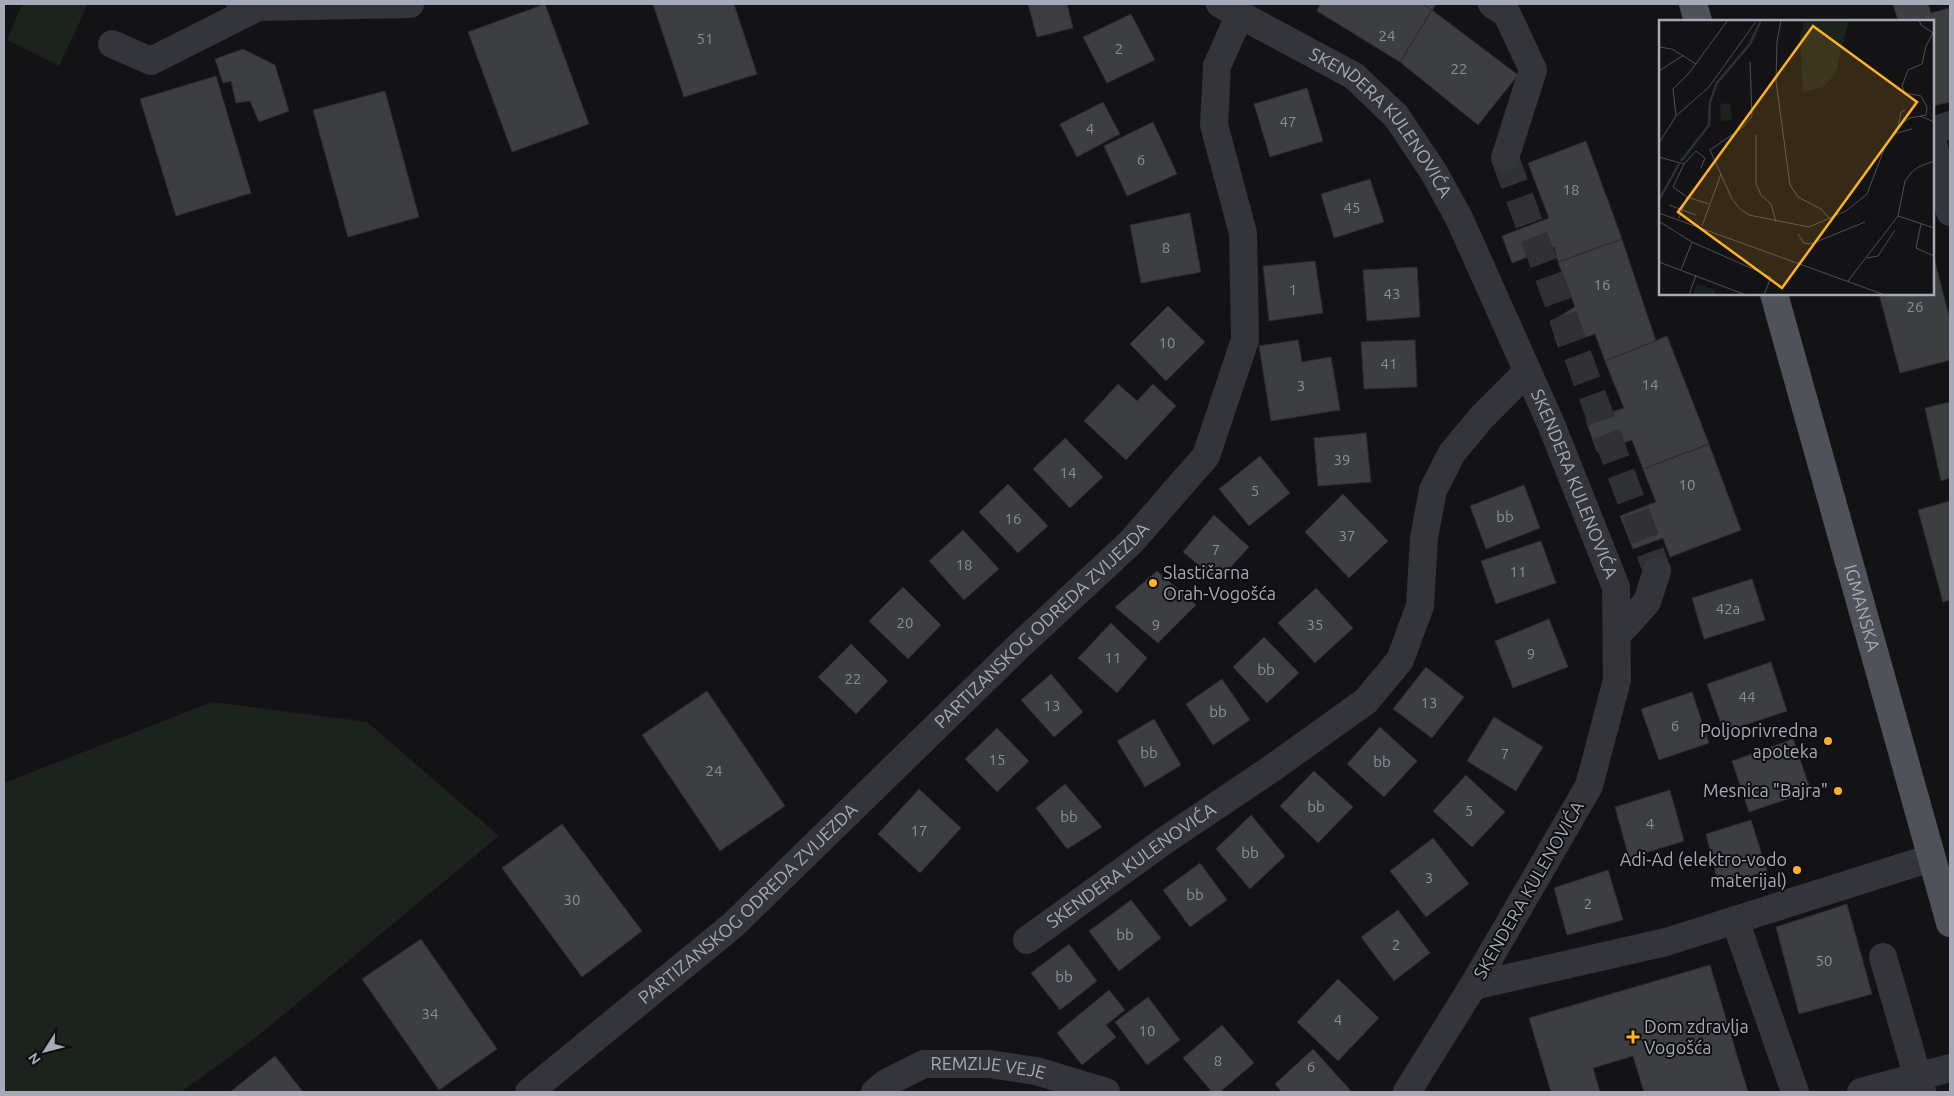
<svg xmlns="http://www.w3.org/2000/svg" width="1954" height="1096" font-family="Ubuntu,sans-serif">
	<rect width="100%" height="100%" fill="#131315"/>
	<!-- green -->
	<path fill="#1b231c" d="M22,4h66l-29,62 -52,-26z
		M212,702l155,20 132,114 -245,203 -73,53h-177v-309z"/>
	<!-- building -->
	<path fill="#3d3e42" stroke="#2d2d31" d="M545,4l44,120 -77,28 -44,-120z
		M653,4h81l23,70 -73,23z
		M1028,4h39l6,24 -36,9z
		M1320,4h102l10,6 -32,52 -83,-51z
		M1422,4h14l-4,6z
		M1893,4h35l3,9 19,-5v94l-17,4v-85h-35z
		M1432,10l86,65 -40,50 -78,-63z
		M1131,14l24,46 -48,23 -24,-46z
		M243,49l32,16 14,46 -30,11 -9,-21 -14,2 -5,-22 -8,2 -8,-24z
		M216,76l35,117 -75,23 -36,-117z
		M1307,88l16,53 -53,16 -16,-53z
		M385,91l34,126 -71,20 -35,-127z
		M1103,102l17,32 -43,23 -17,-33z
		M1153,122l24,52 -50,22 -23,-50z
		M1586,141l36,98 -64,23 -4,-15 -42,16 -10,-27 47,-18 -21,-55z
		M1370,179l14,43 -50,16 -13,-44z
		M1190,213l11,59 -60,11 -11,-58z
		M1622,239l34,102 -51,20 -10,-27 -37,13 -8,-25 25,-15 -17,-45z
		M1933,258h1l16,62v40l-50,13 -21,-79h54z
		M1315,261l8,52 -54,8 -6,-55z
		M1417,267l3,50 -53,4 -4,-51z
		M1168,306l37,36 -39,39 -36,-37z
		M1667,336l42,108 -66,25 -11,-29 -35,12 -11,-31 38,-13 -19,-47z
		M1298,340l4,22 29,-5 9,53 -69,11 -12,-75z
		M1415,340l2,47 -53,2 -3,-47z
		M1118,384l19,17 16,-17 23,22 -50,54 -42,-39z
		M1950,402v76l-9,3 -16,-73z
		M1366,433l5,49 -53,4 -4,-48z
		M1065,438l38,39 -33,31 -37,-39z
		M1709,444l32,86 -71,27 -7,-19 -30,11 -13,-33 36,-14 -13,-33z
		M1260,456l30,37 -41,33 -30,-37z
		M1008,484l40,42 -30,27 -39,-41z
		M1524,485l16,43 -54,21 -16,-43z
		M1343,494l45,47 -39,37 -44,-46z
		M1950,501v99l-7,2 -25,-92z
		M1214,515l35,32 -31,34 -35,-29z
		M963,530l36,39 -35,31 -35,-39z
		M1541,541l15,42 -60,21 -15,-43z
		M1157,571l39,34 -38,38 -43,-36z
		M1752,579l13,41 -61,19 -12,-41z
		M903,587l38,38 -33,34 -39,-38z
		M1316,588l37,40 -38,35 -37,-40z
		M1549,619l19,48 -55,21 -18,-47z
		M1111,623l36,35 -30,35 -39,-35z
		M1264,637l35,36 -32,30 -34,-36z
		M851,644l37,37 -32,33 -38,-37z
		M1771,662l16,49 -63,21 -17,-48z
		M1426,667l38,30 -32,41 -39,-29z
		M1051,674l32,38 -29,25 -33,-37z
		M1222,679l28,41 -37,25 -27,-41z
		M707,691l78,115 -65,45 -78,-116z
		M1692,692l17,51 -50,17 -18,-51z
		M1494,717l49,30 -27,44 -49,-30z
		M1154,719l27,46 -36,22 -28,-46z
		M1380,727l37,34 -33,36 -37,-33z
		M997,728l32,33 -32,31 -32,-33z
		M1793,739l18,52 -62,21 -17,-51z
		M1314,771l39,36 -35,36 -38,-37z
		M1466,775l39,37 -33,35 -39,-36z
		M1065,784l37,43 -35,22 -31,-41z
		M919,789l42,39 -41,45 -42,-39z
		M1670,790l14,51 -55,17 -14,-51z
		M1251,815l34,41 -35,33 -34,-40z
		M1751,820l16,51 -48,15 -13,-52z
		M562,824l80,107 -60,46 -80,-109z
		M1433,838l36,46 -43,33 -36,-46z
		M1200,863l27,37 -37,27 -27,-37z
		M1608,870l15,50 -56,15 -13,-47z
		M1131,900l30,38 -42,33 -30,-40z
		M1847,904l25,90 -73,20 -23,-87z
		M1398,910l32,43 -36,28 -33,-44z
		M421,939l76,110 -58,41 -77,-111z
		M1069,944l28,37 -37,29 -29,-37z
		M1710,965l38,127h-104l-11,-36 -40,12 7,24h-49l-22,-74z
		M1338,979l41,39 -41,43 -41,-39z
		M1109,990l16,20 -19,15 10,12 -34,28 -25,-32z
		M1148,997l32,43 -33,25 -32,-43z
		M1222,1025l32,38 -34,29h-8l-29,-34z
		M1313,1049l39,43h-70l-7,-8z
		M275,1056l28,36h-73z"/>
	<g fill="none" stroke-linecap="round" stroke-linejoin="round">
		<!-- minor-tunnel -->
		<path stroke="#303135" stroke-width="28" stroke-dasharray="28 14" stroke-linecap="butt" d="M1505,158l152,413"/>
		<!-- minor -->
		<g stroke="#34353a" stroke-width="28">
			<path d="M240,4l18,3 152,-3"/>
			<path id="s1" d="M1220,4l134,72 42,40 37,55 26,47 92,206 65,163 1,93 -28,106 -116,200 -66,106"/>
			<path d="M1492,4l15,10 26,56 -28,88"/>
			<path d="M112,44l39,17 107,-54"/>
			<path d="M1933,131l17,-6"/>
			<path d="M1933,143l17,69"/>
			<path d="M1618,634l29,-32 10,-31"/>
			<path d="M1735,920l60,172"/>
			<path id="s2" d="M1027,940l137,-99 107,-72 95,-68 34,-41 20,-54 4,-68 9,-48 19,-37 29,-35 46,-46"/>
			<path d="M1883,957l39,135"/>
			<path d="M1473,986l193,-44 265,-84"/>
			<path id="s3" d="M529,1092l204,-167 286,-279 112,-104 75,-86 39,-116 -2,-107 -29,-108 3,-59 23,-52"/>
			<path id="s4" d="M875,1092l11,-9 38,-19h65l47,7 70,21"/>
			<path d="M1861,1092l89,-24"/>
		</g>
		<!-- major -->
		<g stroke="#505259" stroke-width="28">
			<path d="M1693,4l5,17"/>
			<path id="s5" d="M1774,294l176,629"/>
		</g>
	</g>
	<!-- markers -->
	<g fill="#fdb124" stroke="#0e0e10" stroke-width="2">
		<circle cx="1153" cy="583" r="5"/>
		<circle cx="1828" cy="741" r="5"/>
		<circle cx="1838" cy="791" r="5"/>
		<circle cx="1797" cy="870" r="5"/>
		<path d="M1630.5 1029.5h5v5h5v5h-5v5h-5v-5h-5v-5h5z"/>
	</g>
	<g text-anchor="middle" stroke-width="4" stroke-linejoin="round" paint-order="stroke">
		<!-- number labels -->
		<g font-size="15" fill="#8a8f99">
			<text x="1387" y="41">24</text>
			<text x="705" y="44">51</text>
			<text x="1119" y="54">2</text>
			<text x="1459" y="74">22</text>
			<text x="1288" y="127">47</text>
			<text x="1090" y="134">4</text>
			<text x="1141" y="165">6</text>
			<text x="1571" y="195">18</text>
			<text x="1352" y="213">45</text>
			<text x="1166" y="253">8</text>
			<text x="1602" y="290">16</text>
			<text x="1293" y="295">1</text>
			<text x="1392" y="299">43</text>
			<text x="1915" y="312">26</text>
			<text x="1167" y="348">10</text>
			<text x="1389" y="369">41</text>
			<text x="1650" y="390">14</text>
			<text x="1301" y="391">3</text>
			<text x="1342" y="465">39</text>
			<text x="1068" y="478">14</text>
			<text x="1687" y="490">10</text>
			<text x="1255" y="496">5</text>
			<text x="1505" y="522">bb</text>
			<text x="1013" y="524">16</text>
			<text x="1347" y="541">37</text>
			<text x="1216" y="555">7</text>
			<text x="964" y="570">18</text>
			<text x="1518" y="577">11</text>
			<text x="1728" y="614">42a</text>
			<text x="905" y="628">20</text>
			<text x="1156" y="630">9</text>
			<text x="1315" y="630">35</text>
			<text x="1531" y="659">9</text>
			<text x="1113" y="663">11</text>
			<text x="1266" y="675">bb</text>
			<text x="853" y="684">22</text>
			<text x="1747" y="702">44</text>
			<text x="1429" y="708">13</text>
			<text x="1052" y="711">13</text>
			<text x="1218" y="717">bb</text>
			<text x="1675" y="731">6</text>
			<text x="1149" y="758">bb</text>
			<text x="1505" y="759">7</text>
			<text x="997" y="765">15</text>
			<text x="1382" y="767">bb</text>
			<text x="714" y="776">24</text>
			<text x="1316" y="812">bb</text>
			<text x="1469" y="816">5</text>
			<text x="1069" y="822">bb</text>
			<text x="1650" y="829">4</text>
			<text x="919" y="836">17</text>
			<text x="1250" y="858">bb</text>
			<text x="1429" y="883">3</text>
			<text x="1195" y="900">bb</text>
			<text x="572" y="905">30</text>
			<text x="1588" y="909">2</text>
			<text x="1125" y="940">bb</text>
			<text x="1396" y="950">2</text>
			<text x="1824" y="966">50</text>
			<text x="1064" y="982">bb</text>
			<text x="430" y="1019">34</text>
			<text x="1338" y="1025">4</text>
			<text x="1147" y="1036">10</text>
			<text x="1218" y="1066">8</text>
			<text x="1311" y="1072">6</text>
		</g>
		<!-- street labels -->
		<g font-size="18" fill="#a4aab6" stroke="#0e0e10">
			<text dy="6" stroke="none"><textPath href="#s1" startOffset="204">SKENDERA KULENOVIĆA</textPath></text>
			<text dy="6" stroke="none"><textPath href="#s1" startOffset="620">SKENDERA KULENOVIĆA</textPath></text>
			<text dy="6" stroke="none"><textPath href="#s5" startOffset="326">IGMANSKA</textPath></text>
			<text dy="6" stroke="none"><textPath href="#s3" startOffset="694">PARTIZANSKOG ODREDA ZVIJEZDA</textPath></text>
			<text dy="6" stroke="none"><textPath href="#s2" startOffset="128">SKENDERA KULENOVIĆA</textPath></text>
			<text transform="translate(1529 890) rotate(-60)" y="6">SKENDERA KULENOVIĆA</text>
			<text dy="6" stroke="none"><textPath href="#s3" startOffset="289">PARTIZANSKOG ODREDA ZVIJEZDA</textPath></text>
			<text dy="6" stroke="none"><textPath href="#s4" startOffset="121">REMZIJE VEJE</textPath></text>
		</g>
		<!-- poi labels -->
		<g font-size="18" fill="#a4aab6" stroke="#0e0e10" text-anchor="end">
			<text x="1163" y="579" text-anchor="start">Slastičarna<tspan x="1163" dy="21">Orah-Vogošća</tspan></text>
			<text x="1818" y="737">Poljoprivredna<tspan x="1818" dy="21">apoteka</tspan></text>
			<text x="1828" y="797">Mesnica "Bajra"</text>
			<text x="1787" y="866">Adi-Ad (elektro-vodo<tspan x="1787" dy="21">materijal)</tspan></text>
			<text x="1644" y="1033" text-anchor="start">Dom zdravlja<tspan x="1644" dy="21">Vogošća</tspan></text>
		</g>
	</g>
	<!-- overview -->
	<g transform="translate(1659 20)">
		<rect width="275" height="275" fill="#131315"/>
		<path d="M146,0h44l-14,54 -12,13 -20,5 -3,-57zM71,83l2,17 -11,1 -1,-17zM38,264l18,6 -2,5h-20z" fill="#1b231c"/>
		<path fill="none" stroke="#29323a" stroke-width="2.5" d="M22,141l28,-36 1,-23 7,-19 33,-39 11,-24M0,180l20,-36"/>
		<path fill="none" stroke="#4d4f55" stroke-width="1" d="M122,0l-4,22 -1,39 14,104 8,12 23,12 9,10M260,0l2,5 12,8M0,27l13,2 24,15M91,42l2,54 -9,11 -33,23 22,49 8,10 9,6 60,12 37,-16 21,-17 18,-47 13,-21 12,-8 16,-3 1,-8 -6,-11 -16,-3 -3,-7 6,-16 14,-6 4,-18 8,-15M0,51l25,-16M17,96l33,-29 48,-67M261,96l14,6M239,106l3,-14 4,-2M234,114l19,-5M97,115v49l5,11 10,9 5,18M0,123l17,-27 -3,-27 16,-16 39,-53M0,137l25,7 12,-13 9,7 -4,10M25,144l-11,23 14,10M10,185l27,10M0,193l226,82M239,196l36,12M20,198l8,-21 22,7M1,202l32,20 -11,28M262,204l-5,24 18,8M43,206l19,-52M139,214l6,9 7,1 54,-22M33,222l79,35 -7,18M208,238l11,-2 17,-26M0,242l87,33M189,261l50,-65 7,-35 6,-8 7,-6 16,-6M30,275l7,-20"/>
		<path fill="#fdb124" fill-opacity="0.15" stroke="#fdb124" stroke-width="2.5" d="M154,6l104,76 -135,186 -104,-76z"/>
		<rect width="275" height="275" fill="none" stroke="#a4aab6" stroke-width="2.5"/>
	</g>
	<!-- border -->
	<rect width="1954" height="1096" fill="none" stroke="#a4aab6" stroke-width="10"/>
	<!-- north arrow -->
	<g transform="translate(45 1051) rotate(234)" stroke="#0e0e10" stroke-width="4" paint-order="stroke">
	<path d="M0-4L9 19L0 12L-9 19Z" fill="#a4aab6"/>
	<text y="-8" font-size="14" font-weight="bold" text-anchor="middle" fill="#a4aab6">N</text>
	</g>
</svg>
